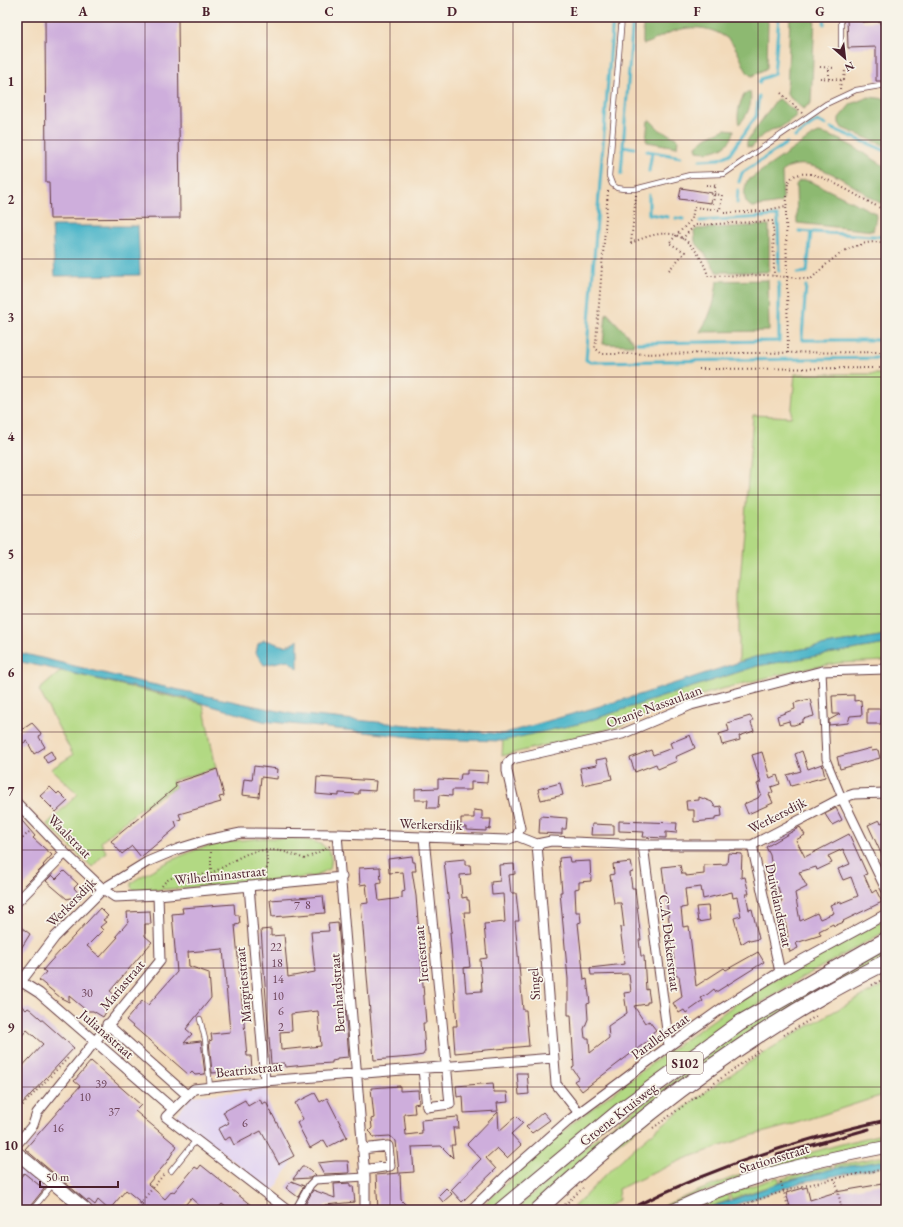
<svg xmlns="http://www.w3.org/2000/svg" width="903" height="1227" font-family="'EB Garamond',serif">
	<rect width="100%" height="100%" fill="#f7f3e8"/>
	<filter id="ink" filterUnits="userSpaceOnUse"><feTurbulence type="fractalNoise" baseFrequency=".025" numOctaves="2"/><feDisplacementMap in="SourceGraphic" scale="8" xChannelSelector="R" yChannelSelector="G"/><feConvolveMatrix kernelMatrix="1 2 1 2 8 2 1 2 1" color-interpolation-filters="sRGB"/></filter>
	<filter id="wash" filterUnits="userSpaceOnUse"><feTurbulence type="fractalNoise" baseFrequency=".012" numOctaves="4" result="noise"/><feDisplacementMap in="SourceGraphic" scale="16" xChannelSelector="R" yChannelSelector="G"/><feGaussianBlur stdDeviation="0.9" result="paint"/><feColorMatrix in="noise" values="0 0 0 0 0 0 0 0 0 0 0 0 0 0 0 0 0 1.4 0 .05"/><feComposite in="paint" operator="in"/></filter>
	<g filter="url(#wash)">
		<rect width="100%" height="100%" fill="#f2daba"/>
		<!-- built -->
		<path fill="#e2d4f3" d="M267,1089l1,15 28,52 -23,36 -97,-76 15,-20z
			M17,1161l27,24 -20,25h-7z"/>
		<!-- green -->
		<path fill="#b2d983" stroke="#7e7c57" d="M795,374h91v261l-131,22 -16,5v-67l14,-180 38,2z
			M886,644v17l-47,2 -46,8 -75,19 -41,13 -63,25 -112,28 1,-16 79,-17 175,-57z
			M61,671l142,33 13,64 -44,13 4,6 -35,21 -40,34 5,10 -14,15 -45,-43 31,-30 -27,-25 22,-14 -34,-65z
			M263,838c21,1 77,-5 67,30l-13,8 -33,4 -126,10h-24l-3,-3v-4c17,-12 57,-32 77,-37 18,-5 37,-6 55,-8z
			M886,918v13l-83,46 -54,33 -250,200h-21l53,-50 42,-37 78,-59 106,-75z
			M886,945v12l-92,51 -262,202h-17l76,-68 159,-119z
			M886,984v110l-95,31 -41,11 -66,23 -66,30 1,11 -17,10h-32c18,-16 34,-35 52,-51 78,-70 171,-128 264,-175z
			M886,1133v10l-183,49 -41,18h-7c74,-35 151,-58 231,-77z
			M886,1156v4l-51,10 -1,-4z
			M831,1166l1,3 -50,13 -1,-3z
			M778,1177l2,6 -49,16 -2,-6z
			M727,1194l2,6 -26,10h-16z"/>
		<!-- forest -->
		<path fill="#8db971" stroke="#6c6c4e" d="M643,17h123l2,5 -1,46 -15,8c-9,-3 -11,-26 -24,-37 -20,-15 -44,-14 -66,-3 -6,3 -13,8 -19,8z
			M790,17h25l-4,86 -8,6 -16,-14z
			M747,92h3c3,11 -3,25 -11,32 -3,-8 1,-27 8,-32z
			M869,97l17,2v47l-44,-18 -3,-5v-5l12,-14z
			M779,99l16,12 1,5 -16,12 -9,2 -13,9 -6,8 -5,-1v-5l29,-41z
			M650,120l10,10 18,9 -1,8 -30,-5 -1,-2 2,-19z
			M725,129l9,1c-2,18 -22,24 -37,21l-1,-5 11,-9z
			M819,133c23,4 47,22 67,34v36h-6c-22,-13 -74,-55 -98,-31l1,27 -3,4 -27,4c-11,-3 -9,-17 -6,-26l65,-45z
			M805,180l7,2 63,31 1,4 -3,14 -76,-8 -1,-38 3,-4z
			M769,225v44l-2,3h-50l-14,-21 -8,-9 -1,-11 3,-2z
			M768,280l1,51 -69,1 8,-14 6,-16 3,-21z
			M607,313l27,29 -1,3 -30,-1 3,-30z"/>
		<!-- water -->
		<path fill="#4bb5c9" stroke="#4a6a7a" d="M52,226h86l2,49 -85,1z
			M886,635v9l-129,22 -175,57 -80,18 -73,-2 -166,-18 -75,-22 -171,-38v-9l115,28 161,34 209,20 137,-39 116,-38z
			M264,640c16,3 19,11 34,0v29l-10,-9 -24,5 -8,-12 2,-9z
			M886,1160v6l-83,16 -83,28h-17l77,-27 52,-14z"/>
		<g fill="none" stroke-linecap="round" stroke-linejoin="round">
			<!-- stream -->
			<path stroke="#4bb5c9" stroke-width="3" d="M613,17l-27,343 4,2 296,-4
				M824,24l1,-7
				M759,83l2,-4 13,-5 5,-57
				M831,128l55,23
				M795,137l22,-16 9,4
				M623,146l11,2
				M647,151l34,6
				M700,160l19,-1 11,-5 26,-38 3,-20
				M649,171l3,-19
				M621,174l12,-157
				M739,182l3,-9 45,-30
				M649,195v19l19,3
				M737,203l1,-13
				M676,218l7,1
				M700,221l77,-5 1,2 1,53
				M799,231l87,6
				M798,273l9,-1 4,-40
				M806,286l-4,51 1,3h83
				M637,343l142,-2v-58"/>
		</g>
		<g id="blocks">
			<!-- building -->
			<path fill="#ceaedc" fill-rule="evenodd" d="M45,17h133l2,201 -130,1 -1,-37h-3z
				M847,17h15v5l18,-1v3h6v54h-2v3h-8v-34l-28,1z
				M681,188l31,5 -1,10 -32,-4z
				M854,695v6l7,-1 1,15 -12,1 -2,7 -19,2v-5l11,-6h-7l-1,-18z
				M810,699l4,17 -11,3v3l-9,3h-4l-1,-4 -10,3 -2,-8 18,-7 -1,-6z
				M867,709h15l-1,15h-14z
				M750,716l3,4 -2,3 3,8 -15,5 1,4 -18,5 -3,-11 10,-3 -2,-8z
				M32,723l9,10 -2,4 6,10 -11,7 -7,-13 -10,5v-13z
				M690,735l5,13 -20,9 2,4 -19,8 -2,-5 -21,8 -5,-14 21,-8 2,5 19,-7 -2,-5z
				M871,748l1,3 6,-1 2,8 -40,11 -3,-12z
				M51,751l4,8 -8,4 -4,-7z
				M802,751l6,18 14,-5 3,13 -34,9 -4,-11 14,-4 -6,-17z
				M762,752l8,26 7,-3 3,9 -9,3 2,5 -4,2 4,9 -25,11 -4,-10 14,-6 3,-4 -4,-10 4,-2 -9,-27z
				M607,758l5,21 -29,6 -3,-17 17,-3 -1,-5z
				M254,766l24,3 -1,10 -16,-2 -2,20 -17,-2 2,-16 8,1z
				M217,769l7,27 -5,1 2,5 -42,12 2,5 -6,2 2,6 -36,30 -9,-11 -10,8 -11,-13 65,-54 -1,-4z
				M467,770l21,1 -1,12 -16,-1v8h-19v6l-13,-1 -1,13h-11l1,-8h-13v-11l23,-1v-9l22,1 1,-6h6z
				M317,777l59,4 -1,10 -16,-1v4l-20,-1v3l-23,-2z
				M560,783l3,12 -22,5 -3,-11z
				M50,787l7,7 2,-2 9,9 -12,11 -16,-16z
				M699,797l13,5 3,5 6,-1 1,10 -7,1v3l-21,2v-12h-7l-1,-9 13,-1z
				M836,808l6,12 -10,5 -7,-11z
				M474,810l8,1v8h9l-1,10 -4,-1v3l-20,-1v-3h-5v-9h13z
				M17,815l18,21 -2,2 19,17 -9,10 1,1 -27,27z
				M540,816l27,2 -1,11h-4v5l-23,-1z
				M879,820l2,3 5,-2v43l-18,-39z
				M619,821l58,2 -1,10 -10,-1v6l-23,-1 1,-5 -25,-1z
				M592,824l22,1v10h-23z
				M800,827l5,8 -9,5 9,17 44,-23 18,40 -3,1 8,18 4,-3 6,12 -39,19 1,1 -10,4 -1,-2 -14,7 2,4 -25,8 2,5 -8,4 -5,-14 3,-1 -3,-18 -3,1 -3,-17 3,-1 -4,-15 -3,1 -5,-33 -4,-8zM843,849l7,15 -12,5 5,11 8,-3 7,19 -17,7v-2l-11,4 4,8 -14,6 -3,-6 -17,8 -5,-28 12,-6 -8,-15 17,-5 1,3 15,-7 -4,-7z
				M728,853l14,1 -1,24 4,-1 4,17h-3l3,16 3,-1 7,30 -9,2 -1,-2 -8,5 -7,-26 7,-2 -4,-19 -4,1 -1,-6 -29,7 -2,-12 -16,2 2,18 -6,1 2,19 6,-1 7,60 28,-18 2,2 32,-18 6,10 -48,30 -2,-3 -6,5 -7,4 2,3 -17,12 -2,-3 -5,3 -6,-10 9,-6 -3,-21h-3l-14,-109 18,-2 2,9h4v2l18,-2v-9l23,-1z
				M412,856l1,6h2l1,9h-4l4,25 10,127h-3l2,28 -2,4 -12,2 -37,3 -13,-156 7,-1 -2,-19 -6,1 -1,-17 21,-1 1,16 -4,1 2,17 23,-3v-6l3,-1 -2,-19 -14,1 -1,-14z
				M569,857l1,5 20,-1 1,20 -12,1v6l-4,1 1,23h4l1,10 -3,1 6,57 3,-1 3,24 -3,1 1,15 -4,10 1,9h4l1,15 19,-15 -1,-12 19,-13 -3,-20 7,-1 -2,-18 -38,1 -1,-7 35,-4 -5,-36 4,-1 -3,-24h-7l-4,-28 4,-1 -1,-10 18,-2 2,10 -3,1 2,15h3l6,52h-2l2,16h3l2,34 2,-1 2,13h-3v2l-13,2 11,17 4,-2 7,9 -4,3 2,3 -72,55 -8,-10 5,-3 -7,-10 2,-1 -3,-52h-3v-36l-8,-87h2l-3,-34z
				M465,859v6h5l1,9 -11,1 2,23 5,-1v3h2l1,12h-6l6,55 -6,1 2,24 16,-1 -2,-32 7,-1 -3,-34 21,-2 -2,-28 -11,1 -1,-13 9,-1 -1,-16 15,-1 1,10 -6,1 2,18h5l3,28h-4l8,89h3l3,36 -74,7 -2,-27h4l-7,-94h2l-8,-71z
				M64,871l14,13 -4,4 8,9 -6,6 -5,-5 -4,1 -21,-18 6,-6 4,4z
				M323,896l2,17 -53,4 -2,-17z
				M234,904l1,11h4l1,9 -5,1 12,131h4l1,14 -40,3 -3,-32 3,-1 -1,-6 19,-2 -7,-83 -35,3 1,14 20,7 2,25 -25,31 6,5 -8,9 17,-2 4,33 -10,1 -3,-3 -3,3 -63,-55 16,-19 6,4 29,-33 -5,-58 11,-1 -1,-5z
				M708,906l2,14 -12,2 -2,-15z
				M100,908l8,8 -5,4 3,2 -6,5 3,3 -16,16 13,11 18,-20 -2,-1 12,-14 -1,-10 23,-1 1,13h-6v12l7,6 -42,49 6,5 -13,21 -10,-6h-6l-18,-15v6l-8,-4 -22,-18 7,-8 -3,-2 6,-7z
				M338,923l11,134 -12,1v2l-5,1v2l-16,1 -31,3 -1,-4 -13,1 -10,-134 10,-1v7l13,-1 4,42 27,-5 -4,-40 18,-1 -1,-7zM318,1011l3,35 -40,4 -1,-18 12,-1 -1,-17z
				M17,924l13,10 -13,21z
				M17,1002l9,8 2,-2 3,2 43,38 -57,61v-37l26,-28 -16,-14 -10,11z
				M91,1061l50,44 -6,6 42,35 -10,16 -19,22 17,15 7,-8 2,1 21,-25 3,2 3,-4 56,45h-27l-8,-6 -6,6h-12l-13,-12 -10,12h-34l-6,-4 2,-2 -17,-14 -17,20 -11,-10 -3,5 -6,-5 -2,1 -48,-40 -14,-12 55,-63 -6,-5z
				M517,1073h10l2,21 -10,1z
				M493,1083l1,9h13l1,10 -11,1 1,8 -34,2 -1,-17 -6,1 -1,-11z
				M400,1086v5l18,-1 1,13 -5,1 1,9 -11,1 2,21 16,-2 -1,-13 37,-3 1,11h-6l2,17h-4l2,13 -12,-12 -29,1 2,25 -14,1 1,27 10,10h-33l-2,-35 23,-2 -3,-32 -6,-5 -17,1 -1,-3 -3,-3 3,-3 -1,-9 3,-1 -3,-30z
				M315,1093l5,9 7,-4 20,39 -19,10 -4,-7 -14,8 -13,-25 6,-4 -8,-16z
				M260,1099l2,5 4,-2 28,54 -15,8 -18,-33 -27,14 -4,-8 -6,3 -6,-11 11,-6 -6,-11 22,-12 3,6z
				M498,1112l1,19 17,-15 7,7 -12,11 10,11 -14,13 -10,-10 -11,10 10,11 -34,33 -11,-12 30,-31 -14,-15z
				M543,1112l7,8 -18,13 -6,-6z
				M335,1161h13l1,12 -25,1 -6,-11z
				M302,1167h4l10,8 -6,3 -17,1z
				M24,1173l20,16 -17,21h-10v-28z
				M291,1181l13,5 -6,11 -12,-9z
				M350,1183v3h3l2,16 -30,3 -2,5h-11l-6,-3v-4l7,-13 22,8 -1,-14z
				M882,1184l1,2h3v23l-5,1h-90l-5,-17 21,-6 3,13 26,-8z
				M446,1188l6,6 -9,8 -5,-6z"/>
		</g>
	</g>
	<g filter="url(#ink)">
		<use href="#blocks" fill-opacity="0" stroke="#633b40" stroke-width="1"/>
		<g fill="none" stroke-linecap="round" stroke-linejoin="round">
			<!-- service casing -->
			<g stroke="#633b40" stroke-width="6">
				<path id="service" d="M622,17l-13,159 3,8 5,4 7,1h11l55,-14 34,-1 102,-70 30,-14 30,-5
					M841,17v29
					M200,1019l5,20 5,48
					M171,1171l25,-31
					M32,1210l21,-26"/>
			</g>
			<!-- pedestrian casing -->
			<g stroke="#633b40" stroke-width="9">
				<path id="pedestrian" d="M822,671l4,88 16,39
					M296,1210l14,-25 5,-5 50,-3"/>
			</g>
			<!-- minor casing -->
			<g stroke="#633b40" stroke-width="11">
				<path id="minor" d="M842,798l44,91
					M17,803l48,50 38,36 12,8 43,-2 184,-18
					M337,834l28,343v33
					M517,836l3,-8 -13,-57v-7l5,-5 110,-25 69,-29 131,-34 64,-2
					M537,844l19,240 23,29
					M643,845l26,201
					M752,845l28,127
					M249,886l16,195
					M17,902l48,-49
					M17,979l22,14 134,116
					M17,987l38,-50 48,-48 44,-27 31,-13 29,-9 34,-7 96,1 170,6 10,-4 20,8 14,-3 92,4h109l90,-47 12,-4 32,-1
					M107,1024l80,71
					M423,1069l4,38 23,-3 -26,-266
					M17,1144l16,-19 4,-12 123,-152 -2,-66
					M362,1149l26,-3 2,20 -26,4
					M287,1210l-121,-93 28,-28 71,-8 288,-23
					M471,1210l38,-37 59,-52 101,-75 52,-37 59,-37 106,-58"/>
			</g>
			<!-- tertiary casing -->
			<g stroke="#633b40" stroke-width="14">
				<path id="tertiary" d="M17,1153l69,57
					M674,1210c67,-33 140,-49 212,-63"/>
			</g>
			<!-- primary casing -->
			<g stroke="#633b40" stroke-width="17">
				<path id="primary" d="M501,1210l119,-99 120,-88 146,-83
					M538,1210c87,-81 182,-156 286,-215 20,-12 41,-22 62,-33"/>
			</g>
			<!-- path -->
			<path stroke="#633b40" stroke-width="2" stroke-dasharray="1 3" stroke-linecap="butt" d="M820,67l14,1
				M820,78l24,2 1,-10
				M829,79v-11
				M840,89l1,-9
				M781,93l21,20
				M706,185l9,1
				M608,191l-12,151 -1,6 7,6 284,-2
				M636,195l-5,48c12,-5 26,-11 40,-9 18,2 33,26 37,42l57,-1 42,4 5,-1c21,-21 43,-40 74,-35
				M713,204l3,-23
				M724,213l39,-2 23,-5
				M682,239l13,-14 78,-4 1,55
				M669,270l16,-18 -16,-9 23,-24 2,-12 26,3 2,-15 -8,-1
				M788,353l-2,-141 2,-30c5,-8 13,-9 22,-8 14,1 56,27 72,35
				M699,369l187,-1
				M17,844l14,-14
				M211,852v21
				M263,876l5,-10 -2,-16
				M162,886c9,-15 31,-9 45,-12 18,-5 32,-20 50,-23 21,-3 29,1 48,8l25,-13
				M872,985l14,-7
				M784,1035l34,-20
				M17,1111l51,-53
				M653,1128l107,-78
				M17,1176l5,-6
				M835,1178l7,32
				M781,1182l8,28
				M135,1210l29,-36
				M559,1210l24,-22
				M730,1210c49,-20 103,-32 156,-41"/>
			<!-- service -->
			<use href="#service" stroke="#fff" stroke-width="4.5"/>
			<!-- pedestrian -->
			<use href="#pedestrian" stroke="#fff" stroke-width="7"/>
			<!-- minor -->
			<use href="#minor" stroke="#fff" stroke-width="9"/>
			<!-- tertiary -->
			<use href="#tertiary" stroke="#fff" stroke-width="12"/>
			<!-- primary -->
			<use href="#primary" stroke="#fff" stroke-width="15"/>
			<!-- rail -->
			<path stroke="#4a1f2b" stroke-width="3" d="M777,1155l92,-26
				M628,1210c82,-42 168,-70 258,-90"/>
		</g>
	</g>
	<!-- grid -->
	<path fill="none" stroke="#4a1f2b" stroke-width="1" stroke-opacity="0.55" d="M145,17v1193M267,17v1193M390,17v1193M513,17v1193M636,17v1193M758,17v1193M17,140h869M17,259h869M17,377h869M17,495h869M17,614h869M17,732h869M17,850h869M17,968h869M17,1087h869"/>
	<g text-anchor="middle" stroke-width="3.5" stroke-linejoin="round" paint-order="stroke">
		<!-- number labels -->
		<g font-size="12" fill="#6b4357">
			<text x="308" y="909">8</text>
			<text x="297" y="910">7</text>
			<text x="276" y="951">22</text>
			<text x="277" y="967">18</text>
			<text x="278" y="983">14</text>
			<text x="87" y="997">30</text>
			<text x="278" y="1000">10</text>
			<text x="281" y="1015">6</text>
			<text x="281" y="1031">2</text>
			<text x="101" y="1088">39</text>
			<text x="85" y="1101">10</text>
			<text x="114" y="1116">37</text>
			<text x="245" y="1127">6</text>
			<text x="58" y="1132">16</text>
		</g>
		<!-- shield labels -->
		<rect fill="#f7f3e8" stroke="#7e5f64" stroke-width="1" x="667" y="1052" width="36" height="22" rx="3"/>
		<g font-size="13" font-weight="bold" fill="#4a1f2b">
			<text x="685" y="1068">S102</text>
		</g>
		<!-- street labels -->
		<g font-size="14" fill="#4a1f2b" stroke="#f7f3e8">
			<text transform="translate(654 706) rotate(-20)" y="5">Oranje Nassaulaan</text>
			<text transform="translate(777 815) rotate(-27)" y="5">Werkersdijk</text>
			<text transform="translate(431 824) rotate(2)" y="5">Werkersdijk</text>
			<text transform="translate(70 836) rotate(45)" y="5">Waalstraat</text>
			<text transform="translate(220 875) rotate(-6)" y="5">Wilhelminastraat</text>
			<text transform="translate(71 902) rotate(-45)" y="5">Werkersdijk</text>
			<text transform="translate(779 905) rotate(78)" y="5">Duivelandstraat</text>
			<text transform="translate(670 943) rotate(83)" y="5">C.A. Dekkerstraat</text>
			<text transform="translate(421 954) rotate(-95)" y="5">Irenestraat</text>
			<text transform="translate(534 984) rotate(-94)" y="5">Singel</text>
			<text transform="translate(122 985) rotate(-50)" y="5">Mariastraat</text>
			<text transform="translate(243 985) rotate(-95)" y="5">Margrietstraat</text>
			<text transform="translate(337 993) rotate(-94)" y="5">Bernhardstraat</text>
			<text transform="translate(107 1034) rotate(41)" y="5">Julianastraat</text>
			<text transform="translate(660 1036) rotate(-36)" y="5">Parallelstraat</text>
			<text transform="translate(249 1069) rotate(-6)" y="5">Beatrixstraat</text>
			<text transform="translate(618 1114) rotate(-38)" y="5">Groene Kruisweg</text>
			<text transform="translate(774 1158) rotate(-17)" y="5">Stationsstraat</text>
		</g>
	</g>
	<!-- margin -->
	<rect width="903" height="1227" fill="none" stroke="#f7f3e8" stroke-width="44"/>
	<!-- north arrow -->
	<g transform="translate(845 58) rotate(152)" stroke="#f7f3e8" stroke-width="3" paint-order="stroke">
	<path d="M0-3L7 15L0 10L-7 15Z" fill="#4a1f2b"/>
	<text y="-6" font-size="11" font-weight="bold" text-anchor="middle" fill="#4a1f2b">N</text>
	</g>
	<!-- scale -->
	<path d="M40 1181v6h78v-6" fill="none" stroke="#4a1f2b" stroke-width="2"/>
	<text x="46" y="1181" font-size="12" fill="#4a1f2b" stroke="#f7f3e8" stroke-width="3" paint-order="stroke">50 m</text>
	<rect x="22" y="22" width="859" height="1183" fill="none" stroke="#4a1f2b" stroke-width="1.5"/>
	<g font-size="13" text-anchor="middle" font-weight="bold" fill="#4a1f2b">
		<text x="83" y="16">A</text>
		<text x="206" y="16">B</text>
		<text x="329" y="16">C</text>
		<text x="452" y="16">D</text>
		<text x="574" y="16">E</text>
		<text x="697" y="16">F</text>
		<text x="820" y="16">G</text>
		<text x="11" y="86">1</text>
		<text x="11" y="204">2</text>
		<text x="11" y="322">3</text>
		<text x="11" y="441">4</text>
		<text x="11" y="559">5</text>
		<text x="11" y="677">6</text>
		<text x="11" y="796">7</text>
		<text x="11" y="914">8</text>
		<text x="11" y="1032">9</text>
		<text x="11" y="1150">10</text>
	</g>
</svg>
